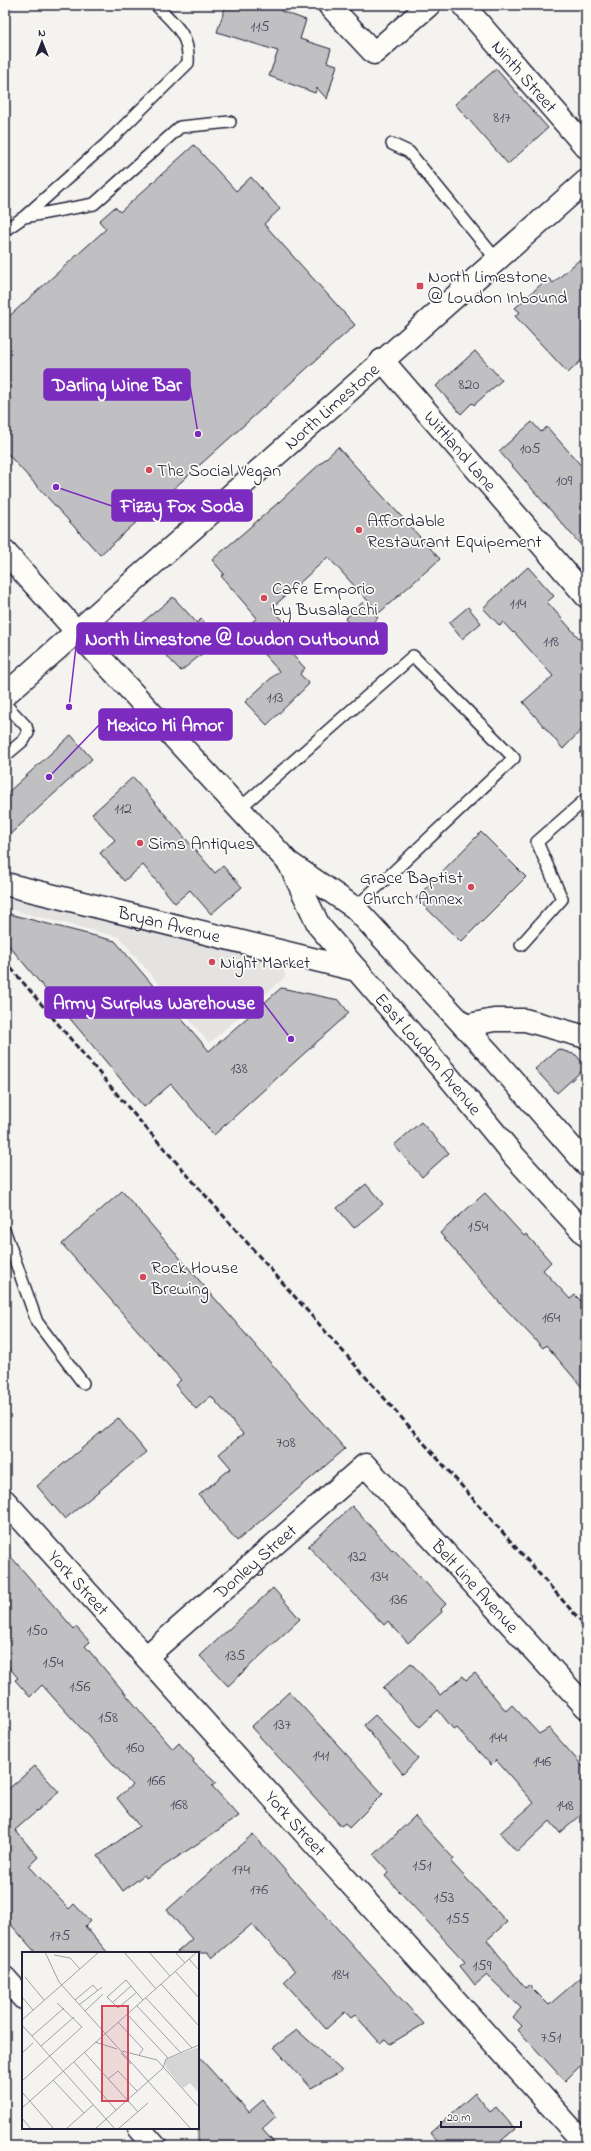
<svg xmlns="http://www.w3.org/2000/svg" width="591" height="2151" font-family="'Indie Flower',sans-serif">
	<rect width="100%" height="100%" fill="#f4f3ef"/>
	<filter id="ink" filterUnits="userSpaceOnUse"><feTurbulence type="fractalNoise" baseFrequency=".025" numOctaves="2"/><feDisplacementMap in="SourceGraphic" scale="8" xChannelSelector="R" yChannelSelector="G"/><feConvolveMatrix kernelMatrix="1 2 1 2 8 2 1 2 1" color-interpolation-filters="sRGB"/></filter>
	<g filter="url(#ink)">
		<!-- built -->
		<path fill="#e4e3e2" d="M5,868l26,12 251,66 3,31 -76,66 -90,-106 -114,-29z"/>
		<!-- building -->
		<path fill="#c0bfc2" stroke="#22223b" d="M226,5h57l-2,6 25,9 -6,19 31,10 -4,13 10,3 -10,34 -10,-11 -2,5 -46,-17 9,-25 -61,-19z
			M496,69l52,59 -40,36 -53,-60z
			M194,145l42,46 15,-14 29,32 -16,15 91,101 -255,230 -95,-104v-131l101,-91 -7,-8 16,-14 5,5z
			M586,254v102l-18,17 -53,-57 5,-4 -5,-4 33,-30 5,5z
			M475,351l27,29 -28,25 -2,-2 -11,11 -25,-28z
			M532,422l9,10 6,-5 39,44v80l-87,-100z
			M338,447l102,112 -61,54 -51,-56 -56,51 20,22 -12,12 25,26 -5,6 9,10 -42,41 -22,-23 34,-31 -37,-41 15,-12 -36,-42 3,-2 -12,-14 67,-58z
			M528,567l26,29 -7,6 39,44v79l-23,24 -40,-47 30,-26 -39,-44 -1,1 -10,-11 -3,4 -17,-18z
			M173,597l24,26 4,-4 18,21 -38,31 -43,-45z
			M363,602l15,16 -19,17 -14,-16z
			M468,607l13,16 -19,16 -13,-16z
			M71,735l21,24 -87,80v-44z
			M133,777l82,96 8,-7 19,21 -31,27 -21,-24 -15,13 -32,-38 -19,16 -24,-28 15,-13 -23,-26z
			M481,832l45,45 -65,65 -45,-44z
			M5,913l110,28 94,110 72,-63 58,12 10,13 -135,122 -43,-51 -27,23 -139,-166z
			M558,1049l18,6 10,12 -29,26 -22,-24z
			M421,1122l28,31 -27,24 -28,-32z
			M366,1184l17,20 -29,24 -17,-20z
			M122,1191l223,258 -108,92 -38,-46 32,-27 -12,-14 24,-20 -32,-38 -15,13 -21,-24 6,-5 -119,-136z
			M485,1193l39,43 2,-2 25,28 -8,8 27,29 5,-4 11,11v86l-40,-47 -3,3 -44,-46 -59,-69z
			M118,1418l28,34 -81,67 -28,-33z
			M352,1506l40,44 1,-1 53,55 -5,5 1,3 -34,31 -20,-22 -4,4 -76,-79z
			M5,1550l69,79 2,-2 14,15 -5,4 60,71 28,32 6,-6 15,17 -1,2 23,21 -4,3 27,30 -93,62 -2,-3 -21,16 -25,-35 41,-30 -22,-28 15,-13 -90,-100 -12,12 -15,-17 3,-2 -13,-15z
			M273,1588l27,31 -72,67 -28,-30z
			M411,1663l29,32 23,-19 3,4 9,-7 31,38 6,-6 27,29 10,-6 37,42v41l-26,22 -10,-12 -33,31 -17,-19 34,-30 -38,-43 -5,5 -34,-37 -3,2 -16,-20 -18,17 -37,-39z
			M289,1692l94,102 -34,34 -4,-5 -4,3 -90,-99z
			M375,1715l43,43 -15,16 -39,-49z
			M35,1766l24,26 -44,38 23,27 -9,9 40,43 5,-5 16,17 -5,5 23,27h-72l-31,-35v-126z
			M415,1816l39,43 -3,3 56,60 -20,18 38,48 4,-3 20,20 37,-32v87l-21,21 -47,-51 4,-4 -9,-9 8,-9 -34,-33 -12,10 -15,-19 5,-4 -80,-86 4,-4 -15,-17z
			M253,1834l51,58 120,132 -34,20 -5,-5 -5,4 -25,-28 -4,3 -6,-6 -19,17 -42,-47 11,-11 -43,-47 -40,34 -4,-5h-32l16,-14 -25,-29z
			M297,2030l45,41 -31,17 -37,-41z
			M198,2056l51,56 14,-12 13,16 -14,13 15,17h-79z
			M475,2093l15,19 6,-5 19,22 -20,17h-53l-12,-13z"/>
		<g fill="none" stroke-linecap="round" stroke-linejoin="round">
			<!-- service casing -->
			<g stroke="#22223b" stroke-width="14">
				<path id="service" d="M392,144l17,8 87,107
					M24,217l70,-13 86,-77 50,-5
					M5,230l19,-13 82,-73 82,-81c2,-29 -14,-39 -32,-58
					M5,704l21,22 2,7 -4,7 -19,16
					M240,808l173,-152 101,102 -159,150
					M521,945l41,-46 -25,-57 49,-43
					M5,1232l32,90 46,61"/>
			</g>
			<!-- minor casing -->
			<g stroke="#22223b" stroke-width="25">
				<g id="minor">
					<path d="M329,5l45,48 55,-48"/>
					<path id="s1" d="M463,5l123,142"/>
					<path id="s2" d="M382,360l204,236"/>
					<path id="s3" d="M5,1501l581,644"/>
					<path id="s4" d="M146,1657l219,-192 221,242"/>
					<path d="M5,1978l18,20"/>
					<path d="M139,2128l16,18"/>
				</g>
			</g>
			<!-- tertiary casing -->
			<g stroke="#22223b" stroke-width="25">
				<g id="tertiary">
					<path id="s5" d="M5,695l581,-514"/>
					<path id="s6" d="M5,884l352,86"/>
					<path d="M464,1026l30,-6h31l61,17"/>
				</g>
			</g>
			<!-- secondary casing -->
			<g stroke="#22223b" stroke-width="25">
				<g id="secondary">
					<path d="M5,552l72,80 211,230 67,46 134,145 97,111"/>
					<path id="s7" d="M289,863l30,63 129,150 66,80 72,79"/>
				</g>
			</g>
			<!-- service -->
			<use href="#service" stroke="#fdfcf7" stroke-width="11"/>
			<!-- minor -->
			<use href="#minor" stroke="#fdfcf7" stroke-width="22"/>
			<!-- tertiary -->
			<use href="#tertiary" stroke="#fdfcf7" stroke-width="22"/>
			<!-- secondary -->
			<use href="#secondary" stroke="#fdfcf7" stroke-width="22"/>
			<!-- rail -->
			<path stroke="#22223b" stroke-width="3" stroke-dasharray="6 3" stroke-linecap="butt" d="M5,961l133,158 448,508"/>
		</g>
	</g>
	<!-- markers -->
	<g fill="#d1495b" stroke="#fdfcf7" stroke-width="1.5">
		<rect x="416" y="282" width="8" height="8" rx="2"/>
		<circle cx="149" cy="470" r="4"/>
		<circle cx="359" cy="530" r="4"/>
		<circle cx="264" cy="598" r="4"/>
		<circle cx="140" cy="843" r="4"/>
		<circle cx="471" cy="887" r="4"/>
		<circle cx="212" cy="962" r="4"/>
		<circle cx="143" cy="1277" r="4"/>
	</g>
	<g text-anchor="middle" stroke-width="3.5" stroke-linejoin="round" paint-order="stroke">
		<!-- number labels -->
		<g font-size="16" fill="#4a495d">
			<text x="260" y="31">115</text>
			<text x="502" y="122">817</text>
			<text x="469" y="389">820</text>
			<text x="530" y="453">105</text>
			<text x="564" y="485">109</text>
			<text x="518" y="608">114</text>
			<text x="551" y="646">118</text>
			<text x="275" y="702">113</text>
			<text x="123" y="813">112</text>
			<text x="239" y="1073">138</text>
			<text x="478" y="1231">154</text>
			<text x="551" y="1322">164</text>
			<text x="286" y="1447">708</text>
			<text x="357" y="1561">132</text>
			<text x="379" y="1581">134</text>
			<text x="398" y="1604">136</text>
			<text x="37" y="1635">150</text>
			<text x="235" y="1660">135</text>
			<text x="53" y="1667">154</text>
			<text x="80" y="1691">156</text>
			<text x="108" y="1722">158</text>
			<text x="282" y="1729">137</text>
			<text x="498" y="1742">144</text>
			<text x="135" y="1752">160</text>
			<text x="321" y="1760">141</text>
			<text x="542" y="1766">146</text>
			<text x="156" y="1785">166</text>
			<text x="179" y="1809">168</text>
			<text x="565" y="1810">148</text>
			<text x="422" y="1870">151</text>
			<text x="241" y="1874">174</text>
			<text x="259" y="1894">176</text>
			<text x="444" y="1902">153</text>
			<text x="458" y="1923">155</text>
			<text x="60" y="1940">175</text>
			<text x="482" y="1970">159</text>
			<text x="340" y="1979">184</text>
			<text x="551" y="2042">751</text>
		</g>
		<!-- street labels -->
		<g font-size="18" fill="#22223b" stroke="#fdfcf7">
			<text dy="6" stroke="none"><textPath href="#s1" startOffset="94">Ninth Street</textPath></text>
			<text dy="6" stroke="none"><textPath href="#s5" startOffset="436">North Limestone</textPath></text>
			<text dy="6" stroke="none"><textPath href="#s2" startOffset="120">Wittland Lane</textPath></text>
			<text dy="6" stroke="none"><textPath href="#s6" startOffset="169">Bryan Avenue</textPath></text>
			<text dy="6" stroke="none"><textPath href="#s7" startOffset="238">East Loudon Avenue</textPath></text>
			<text dy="6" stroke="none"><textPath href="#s4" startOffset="145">Donley Street</textPath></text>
			<text dy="6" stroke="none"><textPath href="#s3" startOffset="110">York Street</textPath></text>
			<text dy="6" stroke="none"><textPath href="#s4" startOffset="455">Belt Line Avenue</textPath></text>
			<text dy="6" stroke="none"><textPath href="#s3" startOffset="434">York Street</textPath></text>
		</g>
		<!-- poi labels -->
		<g font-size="18" fill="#22223b" stroke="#fdfcf7" text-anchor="start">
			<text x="428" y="282">North Limestone<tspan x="428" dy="21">@ Loudon Inbound</tspan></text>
			<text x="157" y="476">The Social Vegan</text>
			<text x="367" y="526">Affordable<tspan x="367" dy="21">Restaurant Equipement</tspan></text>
			<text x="272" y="594">Cafe Emporio<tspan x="272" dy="21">by Busalacchi</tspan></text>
			<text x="148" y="849">Sims Antiques</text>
			<text x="463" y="883" text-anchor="end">Grace Baptist<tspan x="463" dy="21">Church Annex</tspan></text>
			<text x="220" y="968">Night Market</text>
			<text x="151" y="1273">Rock House<tspan x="151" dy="21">Brewing</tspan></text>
		</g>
	</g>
	<!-- overview -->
	<g transform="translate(22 1952)">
		<rect width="177" height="177" fill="#f4f3ef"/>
		<path d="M177,95v46l-9,-10 -7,5 -17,-20 -1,-5 2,-4z" fill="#d5d4d5"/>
		<path fill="none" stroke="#a09fa7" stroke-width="1" d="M23,0l14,30 132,147M102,0l32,37M127,0l21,24M153,0l10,11M32,3l16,3 10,11M167,7l10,11M153,19l24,27M3,25l19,23M139,32l38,42M115,40l-19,16 -11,-11 19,-17 5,6 12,14M0,45l11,13M124,46l46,50M53,48l18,-15 5,6M91,50l18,-16M57,53l23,-18M115,54l44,47M63,59l18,-17M105,62l41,44M0,68l77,-68M96,70l25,27 -4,6M0,73l93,104M10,84l32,-28M73,90l22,7M19,94l33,-29M100,99l35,9 42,47M62,100l54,60M0,101l11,-10M99,101l10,11M52,110l42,48M86,127l10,-8 19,20M31,128l31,33M0,129l60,-54 -25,-24M0,140l32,37M0,156l175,-156M0,166l9,11M44,177l27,-24M73,177l68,-61 3,-9 33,-14M96,177l30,-26"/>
		<path fill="#d1495b" fill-opacity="0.15" stroke="#d1495b" stroke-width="2" d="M80,54h26v95h-26z"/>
		<rect width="177" height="177" fill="none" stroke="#22223b" stroke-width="2"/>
	</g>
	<!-- callouts -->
	<path fill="none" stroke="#7b2cbf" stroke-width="1.5" d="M198 434L190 385M56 487L112 506M69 707L77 638M49 777L99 725M291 1039L263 1002"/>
	<g fill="#7b2cbf" stroke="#fdfcf7" stroke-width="1.5">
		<circle cx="198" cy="434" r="4"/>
		<circle cx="56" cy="487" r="4"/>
		<circle cx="69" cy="707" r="4"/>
		<circle cx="49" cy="777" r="4"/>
		<circle cx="291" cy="1039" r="4"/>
	</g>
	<g fill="#7b2cbf" stroke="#7b2cbf" stroke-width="1.5">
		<rect x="44" y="369" width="146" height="31" rx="4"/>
		<rect x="112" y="490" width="140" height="31" rx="4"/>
		<rect x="77" y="623" width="310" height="31" rx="4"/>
		<rect x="99" y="709" width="133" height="31" rx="4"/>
		<rect x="45" y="987" width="218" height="31" rx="4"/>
	</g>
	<g font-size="19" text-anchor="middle" font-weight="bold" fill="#fff">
		<text x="117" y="391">Darling Wine Bar</text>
		<text x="182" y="512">Fizzy Fox Soda</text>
		<text x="232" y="645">North Limestone @ Loudon Outbound</text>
		<text x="165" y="731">Mexico Mi Amor</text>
		<text x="154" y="1009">Army Surplus Warehouse</text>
	</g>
	<!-- margin -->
	<rect width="591" height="2151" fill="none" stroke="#fdfcf7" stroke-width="20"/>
	<rect x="10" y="10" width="571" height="2131" fill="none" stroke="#22223b" stroke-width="1.5" filter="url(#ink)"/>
	<!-- north arrow -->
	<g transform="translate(42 42)" stroke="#fdfcf7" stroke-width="3" paint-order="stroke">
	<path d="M0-3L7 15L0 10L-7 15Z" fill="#22223b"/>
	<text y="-6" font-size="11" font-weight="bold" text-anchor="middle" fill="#22223b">N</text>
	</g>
	<!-- scale -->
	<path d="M441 2121v6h80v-6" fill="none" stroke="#22223b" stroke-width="2"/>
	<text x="447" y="2121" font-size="12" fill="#22223b" stroke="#fdfcf7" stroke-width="3" paint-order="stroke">20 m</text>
</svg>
